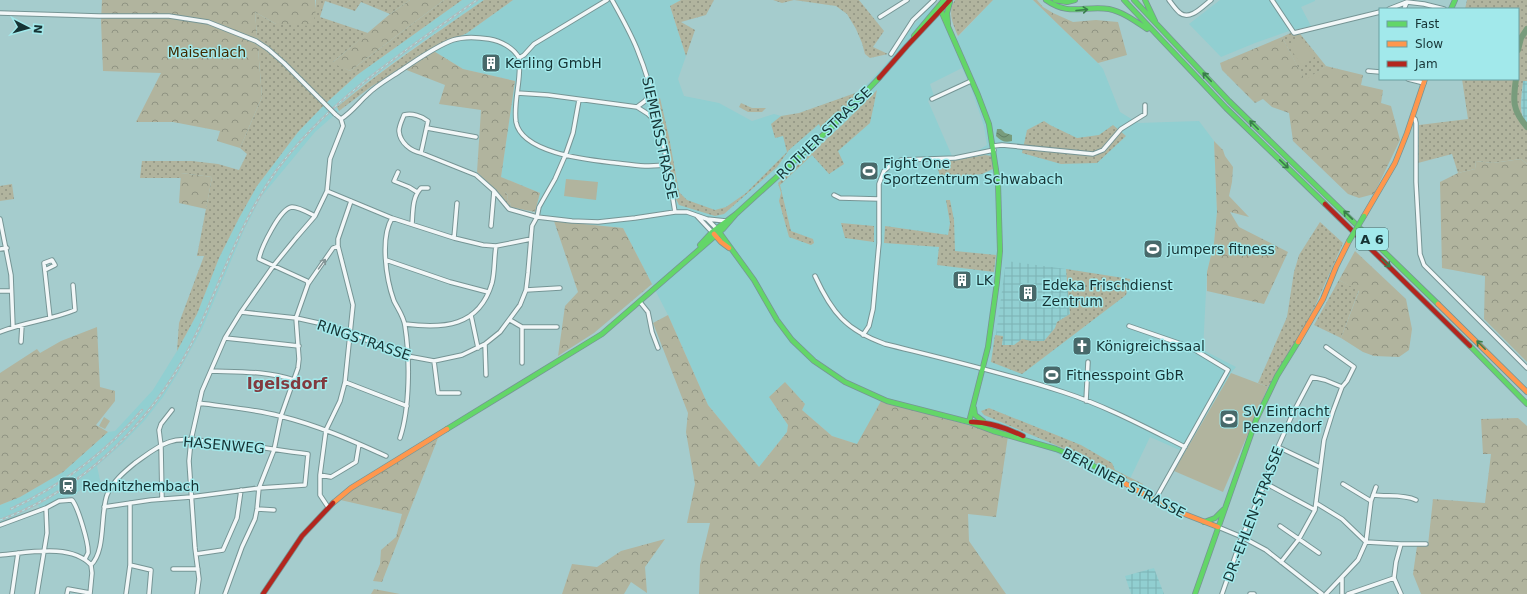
<svg xmlns="http://www.w3.org/2000/svg" width="1527" height="594" font-family="'DejaVu Sans',sans-serif">
	<defs>
		<pattern id="industrial-grid" width="8" height="8" patternUnits="userSpaceOnUse"><rect width="8" height="8" fill="#91cfd1"/><path d="M0 4h8M4 0v8" fill="none" stroke="#7cb2b4"/></pattern>
		<pattern id="green-dots" width="8" height="8" patternUnits="userSpaceOnUse"><rect width="8" height="8" fill="#b1b49e"/><path d="M2 2h.1M6 6h.1" fill="none" stroke="#8f9382" stroke-width="1.8" stroke-linecap="round"/></pattern>
		<pattern id="forest-crowns" width="20" height="18" patternUnits="userSpaceOnUse"><rect width="20" height="18" fill="#b1b49e"/><path d="M2 6a3 3 0 1 1 6 0M12 15a3 3 0 1 1 6 0" fill="none" stroke="#8f9382"/></pattern>
		<pattern id="water-waves" width="16" height="10" patternUnits="userSpaceOnUse"><rect width="16" height="10" fill="#789c7c"/><path d="M0 5q4-4 8 0t8 0" fill="none" stroke="#618066"/></pattern>
	</defs>
	<rect width="100%" height="100%" fill="#a5cccd"/>
	<!-- built -->
	<path fill="#91cfd1" fill-rule="evenodd" d="M462,0h22l-78,53 -43,32 -26,22 2,4 -24,21 -54,65 -17,33 -42,99 -24,44 -15,24 -18,23 -23,24 -25,22 4,19h-12l-23,14h-6l-20,10 -2,-4 -38,19v-19l20,-8 43,-25 45,-40 7,-1 38,-41 24,-39 20,-37 22,-56 20,-40 18,-32 41,-54 27,-28 32,-29z
		M513,0h168l-11,6 16,50 -8,23 6,17 35,7 33,18 22,-7 7,2 18,-2 62,-23 31,-34 -4,-3 45,-51 20,39 40,-42h40l65,63 5,6 17,43 18,11 61,-2 15,20 3,71 -3,31 -7,29 -4,78 33,17 -5,6 -47,79 -34,-15 -24,50 -70,-34 -48,-17 -76,-21 -73,30 -27,-9 -30,-26 -33,-13 19,28 -1,7 -28,35 -51,-62 -40,-90 -45,-87 -69,-7 -19,-9 5,-19 -39,-16 14,-96 -52,-12 -31,-19 35,-17zM962,68l9,20 13,38 3,19 -11,7 -24,4 -24,-55 6,-5 -4,-12z
		M1220,0h95v1l-14,6 10,19 -22,5 -34,12 -34,14 -32,-33z"/>
	<!-- industrial -->
	<path fill="url(#industrial-grid)" d="M1523,81h4v43l-3,-3 -3,-15z
		M1006,261l60,8 4,45 -13,8 -2,6 -11,13 -13,1 -9,-3 -8,6h-13l2,-9 -7,-1z
		M1154,568l10,26h-33l-6,-18z"/>
	<!-- green -->
	<path fill="url(#green-dots)" d="M316,0h94l-20,14 -29,-12 -6,9 -30,-10 -5,16 48,16 -35,29 17,9 94,-71h18l-105,75 -32,29 -27,28 -41,54 -18,32 -20,40 -22,56 -20,37 2,-28 25,-67h-7l15,-79 -31,-4v5h-41l2,-17h50l26,3 21,6 8,-16 -7,-6 22,-51 -7,-85 21,12 40,-15z
		M484,0h29l-46,33 -35,17 -28,19 -32,17 -33,25 -2,-4c47,-39 97,-72 147,-107z
		M681,0h33l-8,15 -25,7 14,8 -9,26 -16,-50z
		M773,0h86l25,31 -11,16 15,7 -18,4 -5,-4 -3,-11 -6,-14 -9,-15 -11,-8 -42,-6 -12,3z
		M955,0h38l-35,36c-5,-12 -11,-24 -3,-36z
		M1467,0h60v81h-4c-1,13 -6,34 4,43v40l-6,-5 -28,4 -17,-2 -1,8 -17,4 -6,-19 -34,9 1,-38 49,-6 -6,-40h56v-70h-53z
		M1297,30l29,36 -21,15 -23,-44z
		M877,90l-7,33 -32,28 6,13 -15,10 -17,-19 -32,30 11,46 22,8 1,4 -3,2 -22,-8 -10,-36 2,-8 -3,-10 64,-58z
		M861,91l-39,40 -3,-7 -30,26 -12,17 -53,47 -9,2 -36,-11 -3,-6 -18,-100 2,-1 9,39 10,55 8,8 28,10 11,-3 20,-14 41,-41 -4,-16 -8,2 -4,-14 10,-8 18,-3z
		M741,103l11,5h14l-4,4h-14l-9,-5z
		M1044,121l6,4 27,13 22,-3 14,-10 13,11 -29,27 -36,1 -39,-11 5,-23z
		M985,155l7,1 1,13 -11,5 -41,6 -5,-18 14,-1z
		M12,184l2,15 -14,2v-15z
		M497,192h8l3,3 -1,4 4,5 -1,3z
		M946,200h4l4,20 1,31 41,4 -2,17 -57,-7 2,-18 -55,-4 1,-17 63,9 2,-12z
		M1320,222l23,21 -35,79 -40,65 -10,-4 29,-66 7,-45 5,-17z
		M841,223l33,3v16l-29,-4z
		M1066,269l64,10 -4,16 -104,79 -31,-12 4,-27 8,1 -1,9h12l8,-6 9,2h13l11,-13 2,-6 13,-8z
		M1339,280l20,10 -18,48 -27,-13z
		M989,408l92,37 31,18 3,7 28,14 -1,2 -65,-32 -93,-39 -3,-4z"/>
	<!-- forest -->
	<path fill="url(#forest-crowns)" d="M102,0h213l1,9 -3,17 -37,-2 -21,-12 7,85 -22,51 -23,-7 3,-10 -47,-9h-37l25,-49 -58,-2 -2,-50z
		M410,0h34l-94,71 -18,-8 58,-49z
		M1033,0h4l6,7 10,6 20,9 23,-2 22,2 9,33 -29,8z
		M1282,37l23,43 21,-14 37,9 -2,10 22,5 -2,13 10,3 9,34 -26,54 -15,4 -11,-4 -55,-53 -4,-28 -17,-6 -9,-8 -8,4 -33,-33 -2,-7z
		M432,50l31,19 52,12 -14,96 39,16 -5,19 -25,-5 1,-3 -4,-5 1,-4 -3,-3h-8l-20,-20 4,-62 -42,-6 6,-19 -41,-16z
		M1214,141l9,9 2,6 8,11 -1,15 -3,14 20,21 -19,-5 9,15 49,25 -24,52 -57,-13v-19l7,-29 3,-31z
		M1521,159l6,5v198l-43,-43 1,-43 -43,-8 -2,-86 18,-9 17,-4 1,-8 17,2z
		M181,173l31,4 -6,32 -27,-6z
		M554,221l69,7 29,56 -58,49 -36,23 7,-50 13,-14z
		M1355,251l51,48 6,30 -3,21 -10,7 -25,-1 -11,-4 -22,-14 18,-47 -20,-11z
		M668,315l40,90 51,62 28,-35 1,-7 -19,-28 16,-15 20,22 -3,6 30,26 25,8 24,-43 127,35 -12,81 -28,-3 1,27 37,53h-307l1,-29 10,-42h-23l8,-39 -9,-52 2,-19 -35,-90z
		M97,327l3,60 15,4v10l-19,24 12,7 -45,40 -43,25 -20,8v-132l37,-24 3,4 21,-12z
		M1518,418l9,8v168h-106l-8,-20 4,-28 11,-1 5,-46 52,4 6,-49h-8l-2,-35z
		M438,438l-56,144 -9,-1 7,-17 1,-14 15,-13 6,-23 -66,-15z
		M665,539l-20,28 2,26 -16,-11 -7,12h-62l10,-30 25,3 24,-16z
		M374,589l26,5h-29z"/>
	<!-- pitch -->
	<path fill="#b1b49e" d="M1301,37l13,21 -12,8 -14,-21z
		M566,179l32,3 -2,18 -32,-4z
		M1231,373l37,14 -45,105 -49,-21z
		M104,417l6,4 -5,8 -6,-3z"/>
	<!-- water -->
	<path fill="url(#water-waves)" d="M997,129h4l4,4 7,2v6c-7,2 -11,0 -16,-5z"/>
	<g fill="none" stroke-linecap="round" stroke-linejoin="round">
		<!-- river -->
		<path stroke="#789c7c" stroke-width="6" d="M1518,50l3,-12 6,-9
			M1516,79c-3,21 -4,31 11,48"/>
		<!-- street casing -->
		<g stroke="#769595" stroke-width="5.5">
			<path id="street" d="M607,0l-73,44 -10,11 -5,3c3,21 -6,43 -3,64 6,32 75,38 100,41 17,2 34,5 52,1
				M612,0c9,16 18,32 25,49 21,51 29,108 38,163
				M1169,0c3,4 7,10 11,13 10,8 23,-7 31,-13
				M1272,0l22,33 86,-21
				M1389,9l18,-7
				M1404,9l3,-7 17,2 20,5
				M0,13l99,3h70l39,6 48,19 12,8 16,14 38,38
				M880,17l27,-17
				M891,54l22,-34 21,-20
				M1368,71l12,1
				M1408,79l16,4
				M517,93l31,2 89,12 8,-6 6,-9
				M932,99l39,-18
				M637,107l11,7 11,11
				M335,114l6,5 2,7 -13,33 -3,32 65,27 62,20 29,7 13,1 35,-7
				M1413,118l2,1 1,4v59l4,72 4,11 103,103
				M341,119c11,-7 18,-17 27,-25 9,-9 22,-16 32,-23 17,-11 34,-24 53,-31 12,-4 24,-3 36,-1 12,2 25,9 30,19
				M427,128l49,9
				M993,146l9,-1 91,9 10,-4 18,-21 24,-15v-9
				M421,153l7,-32c-6,-5 -16,-8 -24,-6 -2,5 -5,11 -5,16 1,12 12,20 22,22l55,22 18,16 15,18 28,8 35,4 26,1 37,-4 40,-6h12l20,7 10,10
				M398,172l-4,9 15,6 8,5
				M834,195l6,3 39,1
				M697,216l15,16
				M392,218c-12,20 -6,61 2,83 4,8 10,16 11,25 5,32 5,82 -5,112
				M0,219l11,56 2,52
				M707,219l19,2
				M412,224c1,-12 0,-27 9,-36h7
				M491,226l3,-35
				M454,238l3,-35
				M0,249l7,-1
				M386,260l64,22 38,10
				M45,270l10,-5 -3,-5 -8,3 6,55
				M815,276c17,37 31,54 70,68 60,15 120,29 178,48 43,14 82,35 122,55
				M308,284l25,-36 5,-2
				M526,290l34,-2
				M0,291h11
				M640,302l8,10 4,20 6,16
				M241,312l55,6 27,6 28,9 37,17 19,6 27,5 28,-6 23,-11 15,-12 20,-27 6,-15 2,-17 4,-47 5,-9 2,-10 16,-28 10,-23 8,-23 6,-33
				M471,315l7,33
				M510,320l12,7h35
				M405,324c38,5 74,3 87,-41 3,-12 2,-25 4,-37
				M1129,326l61,21 38,23 -73,130
				M522,327v36
				M0,332c24,-10 51,-12 75,-22l-2,-25
				M863,335l6,-9 4,-17 6,-66v-59l5,-13 8,-7 9,-4 54,-2 39,-8
				M225,338l74,8
				M21,342l1,-17
				M485,344l1,31
				M434,361l4,32h21
				M211,371c28,1 56,0 83,9
				M345,382l62,24
				M1086,401l2,-39
				M199,403c27,4 55,6 81,13 37,9 71,24 106,40
				M1278,447l42,20
				M320,475l11,2 25,-15 3,-18
				M1265,483l50,27
				M1343,484l28,17
				M1373,495c14,2 30,-1 43,5
				M162,499l-1,-53 -2,-16 2,-6 11,-14
				M130,503v62l21,5 -2,24
				M1316,503l26,16 24,23
				M328,507l-8,-12v-20l6,-45 14,-29 5,-19 8,-77 -15,-59v-7l13,-38
				M257,509l17,1
				M0,525l46,-17 13,-7 13,-1c6,7 17,44 16,53 -1,2 -2,4 -3,6
				M1280,526l39,27
				M1218,527l24,10 24,13 56,44
				M1366,542l35,2h25
				M196,554l27,-4 14,-32 4,-28
				M0,555c27,-2 71,-12 91,10
				M1281,562l18,-23 16,-29 9,-70 9,-29 9,-24 5,-6 7,-14 -28,-20
				M91,565c15,-14 9,-50 16,-70 6,-14 17,-23 28,-32 10,-7 22,-17 34,-21 11,-4 24,-2 36,-1 35,2 69,9 103,13l-3,31 -46,3 -68,9 -40,3 -47,7
				M173,569h25
				M1342,578v16
				M12,594l6,-41
				M37,594l10,-61 -1,-25
				M67,594l1,-5 22,4
				M90,594l2,-21 -1,-8
				M126,594l4,-29
				M197,594l2,-15 -4,-31 -6,-87 2,-21 11,-49 23,-53 16,-26 33,-47 22,-27 19,-22 12,-25
				M225,594l17,-47 13,-28 2,-10 2,-21 15,-38 7,-34 17,-48 1,-9 -3,-41 12,-34 -1,-3 -48,-22c2,-11 21,-51 33,-52 7,0 17,6 23,9
				M1222,594l20,-57 23,-54 13,-36 15,-34 19,-36 13,3 17,7
				M1250,594h4
				M1326,594l32,-34 8,-18 5,-41 5,-14
				M1348,594l46,-16
				M1401,594l-7,-16 2,-16 5,-18"/>
		</g>
		<!-- fast casing -->
		<g stroke="#769595" stroke-width="6">
			<path id="fast" d="M1046,0c24,17 38,5 63,9 14,3 26,12 38,20
				M1055,0l12,2 8,-2
				M1124,0l102,108 99,96
				M1134,0l95,101 209,203
				M1145,0l10,21
				M939,6l39,89 11,29 9,59 2,68 -3,31 -9,65 -19,75
				M1451,9l4,-9
				M948,24l-1,-11 3,-11
				M914,36l30,-36
				M717,229l37,51 23,40 15,20 22,21 31,21 42,19 82,21 24,9 63,18 25,10 27,15
				M700,245l12,-13 24,-18 98,-89 45,-47
				M1470,346l57,58
				M974,408l1,7 8,6
				M447,429l155,-95 121,-105 13,-15
				M1204,522l11,-4 8,-8
				M1195,594l61,-174 21,-44 21,-34"/>
		</g>
		<!-- slow casing -->
		<g stroke="#769595" stroke-width="6">
			<path id="slow" d="M1364,216l31,-53 12,-30 18,-54
				M714,234l7,8 8,6
				M1438,304l89,88
				M1298,342l25,-43 13,-32 13,-26
				M1108,474l61,34 49,19
				M333,503l18,-15 96,-59"/>
		</g>
		<!-- jam casing -->
		<g stroke="#769595" stroke-width="6">
			<path id="jam" d="M879,78l28,-32 43,-46
				M1325,204l145,142
				M971,422c19,0 35,6 52,14
				M263,594l39,-58 31,-33"/>
		</g>
		<!-- street -->
		<use href="#street" stroke="#f2f7f8" stroke-width="3.5"/>
		<!-- fast -->
		<use href="#fast" stroke="#63d668" stroke-width="4.5"/>
		<!-- slow -->
		<use href="#slow" stroke="#ff974d" stroke-width="4.5"/>
		<!-- jam -->
		<use href="#jam" stroke="#b3261e" stroke-width="4.5"/>
		<!-- rail casing -->
		<g stroke="#b0babb" stroke-width="2.5">
			<path id="rail" d="M11,509c51,-24 95,-56 131,-99
				M0,520c90,-33 160,-106 199,-192 24,-53 43,-109 77,-157 53,-72 129,-120 201,-171"/>
		</g>
		<!-- rail -->
		<use href="#rail" stroke="#a2e9eb" stroke-width="1" stroke-dasharray="3" stroke-linecap="butt"/>
		<!-- street-bridge casing -->
		<g stroke="#769595" stroke-width="5.5" stroke-linecap="butt">
			<path id="street-bridge" d="M322,101l13,13"/>
		</g>
		<!-- fast-bridge casing -->
		<g stroke="#769595" stroke-width="6" stroke-linecap="butt">
			<path id="fast-bridge" d="M1349,241l15,-25"/>
		</g>
		<!-- street-bridge -->
		<use href="#street-bridge" stroke="#f2f7f8" stroke-width="3.5"/>
		<!-- fast-bridge -->
		<use href="#fast-bridge" stroke="#63d668" stroke-width="4.5"/>
	</g>
	<!-- one-way arrows -->
	<defs><path id="oneway-shaft" d="M-6 0H5M1.5-3L5.5 0L1.5 3" fill="none" stroke-width="1.6" stroke-linecap="round" stroke-linejoin="round"/></defs>
	<g stroke="#397c4b">
		<use href="#oneway-shaft" transform="translate(1082 10) rotate(-5)"/>
		<use href="#oneway-shaft" transform="translate(1207 77) rotate(-134)"/>
		<use href="#oneway-shaft" transform="translate(1254 125) rotate(-135)"/>
		<use href="#oneway-shaft" transform="translate(1284 164) rotate(44)"/>
		<use href="#oneway-shaft" transform="translate(1348 215) rotate(-136)"/>
		<use href="#oneway-shaft" transform="translate(1386 263) rotate(44)"/>
		<use href="#oneway-shaft" transform="translate(1481 345) rotate(-135)"/>
	</g>
	<use stroke="#849596" href="#oneway-shaft" transform="translate(322 264) rotate(-54)"/>
	<!-- icons -->
	<defs>
		<g id="building-square" transform="scale(1)"><rect x="-9" y="-9" width="18" height="18" rx="4" fill="#48696a" stroke="#a2e9eb"/><path d="M-4-6H4V6H1V3H-1V6H-4ZM-2.5-4.3h1.7v1.8h-1.7ZM.8-4.3h1.7v1.8H.8ZM-2.5-1h1.7V.8h-1.7ZM.8-1h1.7V.8H.8Z" fill="#fff"/></g>
		<g id="stadium-square" transform="scale(1)"><rect x="-9" y="-9" width="18" height="18" rx="4" fill="#48696a" stroke="#a2e9eb"/><path d="M0-5a6.5 5 0 1 0 0 10a6.5 5 0 1 0 0-10ZM-3.5-1.8h7v3.6h-7Z" fill="#fff"/></g>
		<g id="church-square" transform="scale(1)"><rect x="-9" y="-9" width="18" height="18" rx="4" fill="#48696a" stroke="#a2e9eb"/><path d="M-1.2-6h2.4v3.5h3.3v2.4h-3.3V6h-2.4V-.1h-3.3v-2.4h3.3Z" fill="#fff"/></g>
		<g id="station-square" transform="scale(1)"><rect x="-9" y="-9" width="18" height="18" rx="4" fill="#48696a" stroke="#a2e9eb"/><path d="M-3-6H3Q5-6 5-4V2Q5 4 3 4L4.5 6H3L1.5 4h-3L-3 6H-4.5L-3 4Q-5 4-5 2V-4Q-5-6-3-6ZM-3.5-4v3h7v-3ZM-3.5 1v1.5H-2V1ZM2 1v1.5H3.5V1Z" fill="#fff"/></g>
	</defs>
	<g fill-rule="evenodd">
		<use href="#building-square" x="491" y="63"/>
		<use href="#stadium-square" x="869" y="171"/>
		<use href="#stadium-square" x="1153" y="249"/>
		<use href="#building-square" x="962" y="280"/>
		<use href="#building-square" x="1028" y="293"/>
		<use href="#church-square" x="1082" y="346"/>
		<use href="#stadium-square" x="1052" y="375"/>
		<use href="#stadium-square" x="1229" y="419"/>
		<use href="#station-square" x="68" y="486"/>
	</g>
	<g text-anchor="middle" stroke-width="3" stroke-linejoin="round" paint-order="stroke">
		<!-- shield labels -->
		<rect fill="#a2e9eb" stroke="#406a6b" stroke-width="1" x="1356" y="228" width="32" height="22" rx="3"/>
		<g font-size="13" font-weight="bold" fill="#163334">
			<text x="1372" y="244">A 6</text>
		</g>
		<!-- park labels -->
		<g font-size="14" fill="#412a00" stroke="#a2e9eb">
			<text x="207" y="57">Maisenlach</text>
		</g>
		<!-- poi labels -->
		<g font-size="14" fill="#163334" stroke="#a2e9eb" text-anchor="start">
			<text x="505" y="68">Kerling GmbH</text>
			<text x="883" y="168">Fight One<tspan x="883" dy="16">Sportzentrum Schwabach</tspan></text>
			<text x="1167" y="254">jumpers fitness</text>
			<text x="976" y="285">LK</text>
			<text x="1042" y="290">Edeka Frischdienst<tspan x="1042" dy="16">Zentrum</tspan></text>
			<text x="1096" y="351">Königreichssaal</text>
			<text x="1066" y="380">Fitnesspoint GbR</text>
			<text x="1243" y="416">SV Eintracht<tspan x="1243" dy="16">Penzendorf</tspan></text>
			<text x="82" y="491">Rednitzhembach</text>
		</g>
		<!-- street labels -->
		<g font-size="14" fill="#163334" stroke="#a2e9eb">
			<text transform="translate(824 133) rotate(-44)" y="5">ROTHER STRASSE</text>
			<text transform="translate(660 138) rotate(78)" y="5">SIEMENSSTRASSE</text>
			<text transform="translate(364 340) rotate(19)" y="5">RINGSTRASSE</text>
			<text transform="translate(224 445) rotate(5)" y="5">HASENWEG</text>
			<text transform="translate(1124 483) rotate(27)" y="5">BERLINER STRASSE</text>
			<text transform="translate(1253 514) rotate(-69)" y="5">DR.-EHLEN-STRASSE</text>
		</g>
		<!-- quarter labels -->
		<g font-size="16" font-weight="bold" fill="#823a3f" stroke="#a2e9eb">
			<text x="287" y="389">Igelsdorf</text>
		</g>
	</g>
	<!-- legend -->
	<rect x="1379" y="8" width="140" height="72" fill="#a2e9eb" stroke="#6aa0a2"/>
	<rect x="1387" y="21" width="20" height="6" fill="#63d668" stroke="#6aa0a2"/>
	<text x="1415" y="28" font-size="12" fill="#163334">Fast</text>
	<rect x="1387" y="41" width="20" height="6" fill="#ff974d" stroke="#6aa0a2"/>
	<text x="1415" y="48" font-size="12" fill="#163334">Slow</text>
	<rect x="1387" y="61" width="20" height="6" fill="#b3261e" stroke="#6aa0a2"/>
	<text x="1415" y="68" font-size="12" fill="#163334">Jam</text>
	<!-- north arrow -->
	<g transform="translate(28 28) rotate(96)" stroke="#a2e9eb" stroke-width="3" paint-order="stroke">
	<path d="M0-3L7 15L0 10L-7 15Z" fill="#163334"/>
	<text y="-6" font-size="11" font-weight="bold" text-anchor="middle" fill="#163334">N</text>
	</g>
</svg>
